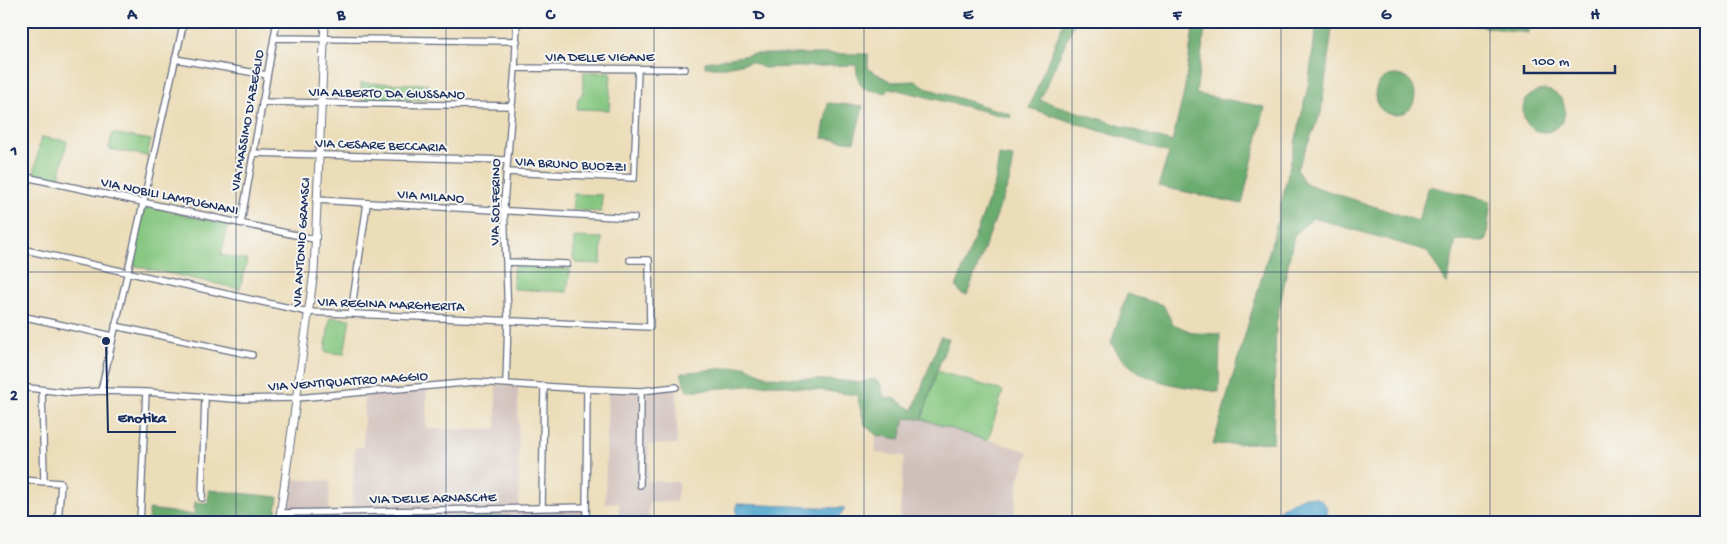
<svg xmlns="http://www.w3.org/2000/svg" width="1727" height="544" font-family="'Gochi Hand',sans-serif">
	<rect width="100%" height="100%" fill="#f6f6f2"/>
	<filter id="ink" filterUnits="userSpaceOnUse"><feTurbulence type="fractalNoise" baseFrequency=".02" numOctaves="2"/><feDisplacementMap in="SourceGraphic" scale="10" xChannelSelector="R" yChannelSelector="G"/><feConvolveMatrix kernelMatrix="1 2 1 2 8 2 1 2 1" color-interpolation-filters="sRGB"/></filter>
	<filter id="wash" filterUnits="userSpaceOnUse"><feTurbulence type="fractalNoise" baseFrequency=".0096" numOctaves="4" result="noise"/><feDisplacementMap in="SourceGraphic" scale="20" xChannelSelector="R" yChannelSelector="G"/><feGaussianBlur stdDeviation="1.12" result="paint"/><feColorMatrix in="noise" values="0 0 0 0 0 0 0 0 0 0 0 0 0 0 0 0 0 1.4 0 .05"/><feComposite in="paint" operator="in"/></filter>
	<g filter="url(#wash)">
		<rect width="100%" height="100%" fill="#ecddb9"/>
		<!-- industrial -->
		<path fill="#d0c0bb" d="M496,384l22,2 1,123 66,-2v16h-304l6,-44 43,2 -1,29 23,-1 3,-62h8l2,-54 62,-5 -1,41h70z
			M677,385v59l-28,1 -1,36 31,1 -3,20h-27v21h-31l1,-20h-14l3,-114h33z
			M905,418l17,1 107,33 -10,26 -6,45h-114l5,-67 -28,-3v-18l24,4z"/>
		<!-- green -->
		<path fill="#84c67f" stroke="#507a6e" d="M584,72h27l-2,38 -32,-1 1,-11 4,-3z
			M361,83l67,1 -1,16h-66z
			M112,133l39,7 -4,16 -38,-7z
			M41,137l26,4 -8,39 -25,-6z
			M574,194l28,1 -1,17 -29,-2z
			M150,207l78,18 -7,30 26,5 -7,29 -105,-23 -2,-4 11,-52z
			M574,237l28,1 -1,26 -25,-1 -3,-5z
			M515,266l55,3 -3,23 -54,-3v-21z
			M330,317l20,2 -6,35 -19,-2z
			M937,371l66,20 -15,50 -66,-22z
			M510,516v7h-76v-5z"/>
		<!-- forest -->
		<path fill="#6bab6e" stroke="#436d66" d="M1064,21h11l-35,79 132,42 12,-49 10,-72h12l-10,73 69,13 -23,97 -84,-18 11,-33 -140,-45z
			M1317,21h16l-12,92 -24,56 7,14 114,38 11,-35 62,15 -5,40 -30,-1 -9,44 -20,-33 -114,-33 -19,17 -18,90 -3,117 -60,3 61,-210 34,-149z
			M1457,21h70l1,12 -72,-10z
			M755,54h113v15l24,13 24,-1 13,8 81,25 1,4 -121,-30 -4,5c-25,-4 -27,-3 -30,-28l-92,3 -13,-6 -25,5h-21v-5z
			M1375 95a20 20 0 1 1 40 0a20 20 0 1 1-40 0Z
			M1523 111a21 21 0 1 1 42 0a21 21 0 1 1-42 0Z
			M828,103l35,3 -9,36 -32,-4z
			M999,155l14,2 -4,25 -42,113 -5,-1 -6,-7 39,-104z
			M1127,294l36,11 10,19 21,9 26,1 -1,58c-42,-7 -84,-7 -108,-49z
			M941,336l8,3 -12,32 -15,48 -17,-1 -5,21 -24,-4 -11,-10 -8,-30 -85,-11 -85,7 -6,-18 64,-7 24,11 75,4 14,2 16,-4 6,4 4,14 11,2 18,11z
			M209,490l69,7 -4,26h-126l1,-14 45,6 1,-13 13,1z"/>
		<!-- water -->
		<path fill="#50a6cc" stroke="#366a95" d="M1303,497c21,-1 26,7 24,26h-67l31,-21z
			M737,504l108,4 -10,15h-99z"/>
	</g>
	<g filter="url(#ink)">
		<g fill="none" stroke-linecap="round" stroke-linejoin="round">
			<!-- minor casing -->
			<g stroke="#646c7e" stroke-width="8">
				<path id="minor" d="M274,38l243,3
					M175,59l92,16
					M515,68l170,1
					M262,102l250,4
					M253,153l254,7
					M506,172l128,6 4,-109
					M21,176l293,63
					M316,200l318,18
					M241,223l36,-202
					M21,249l287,63 342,15 -1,-67h-19
					M506,262l61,2
					M351,314l16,-110
					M21,316l92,20
					M115,326l137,29
					M506,384l2,-64 -4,-117 11,-135 2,-47
					M21,387l49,6 31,-2 45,1 87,7 64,-1 178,-16 112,7 54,2 35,-4
					M42,390l2,91
					M101,391l83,-370
					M21,480l40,3 -3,40
					M640,485l1,-94
					M202,498l3,-101
					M542,507l2,-121
					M281,513l305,-6
					M140,523l6,-131
					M586,523l1,-134"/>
			</g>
			<!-- tertiary casing -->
			<g stroke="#646c7e" stroke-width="9">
				<path id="tertiary" d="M279,523l35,-251 11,-251"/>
			</g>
			<!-- minor -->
			<use href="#minor" stroke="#fff" stroke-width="5.5"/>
			<!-- tertiary -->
			<use href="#tertiary" stroke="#fff" stroke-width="7"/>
		</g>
	</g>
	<!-- grid -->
	<path fill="none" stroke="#1b2f5e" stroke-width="1" stroke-opacity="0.55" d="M236,21v502M446,21v502M654,21v502M864,21v502M1072,21v502M1281,21v502M1490,21v502M21,272h1685"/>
	<g text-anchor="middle" stroke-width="4" stroke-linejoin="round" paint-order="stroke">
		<!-- street labels -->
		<g font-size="14" fill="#1b2f5e" stroke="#f6f6f2">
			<text x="600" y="61">VIA DELLE VIGANE</text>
			<text transform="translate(387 92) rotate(1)" y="5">VIA ALBERTO DA GIUSSANO</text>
			<text transform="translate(246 120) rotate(-80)" y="5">VIA MASSIMO D'AZEGLIO</text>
			<text transform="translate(381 144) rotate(2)" y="5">VIA CESARE BECCARIA</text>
			<text transform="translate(571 163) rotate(3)" y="5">VIA BRUNO BUOZZI</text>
			<text transform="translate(170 195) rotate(12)" y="5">VIA NOBILI LAMPUGNANI</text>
			<text transform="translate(431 195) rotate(4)" y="5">VIA MILANO</text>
			<text transform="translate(494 202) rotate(-89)" y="5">VIA SOLFERINO</text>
			<text transform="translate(300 242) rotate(-86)" y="5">VIA ANTONIO GRAMSCI</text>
			<text transform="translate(391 303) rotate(2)" y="5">VIA REGINA MARGHERITA</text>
			<text transform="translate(348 380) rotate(-4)" y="5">VIA VENTIQUATTRO MAGGIO</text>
			<text transform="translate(433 497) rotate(-1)" y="5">VIA DELLE ARNASCHE</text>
		</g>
	</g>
	<!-- callouts -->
	<path fill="none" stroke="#1b2f5e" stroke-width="2" d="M106 341L108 432H176"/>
	<circle fill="#1b2f5e" stroke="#f6f6f2" stroke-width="2" cx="106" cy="341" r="5"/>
	<g font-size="15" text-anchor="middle" font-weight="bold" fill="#1b2f5e" stroke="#f6f6f2" stroke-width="4" stroke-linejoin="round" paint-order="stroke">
		<text x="142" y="422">Enotika</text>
	</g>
	<!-- margin -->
	<rect width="1727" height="544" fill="none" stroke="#f6f6f2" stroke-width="55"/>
	<!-- scale -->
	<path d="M1524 65v8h91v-8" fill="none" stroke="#1b2f5e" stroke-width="2.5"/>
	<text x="1532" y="65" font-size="15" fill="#1b2f5e" stroke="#f6f6f2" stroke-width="4" paint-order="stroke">100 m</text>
	<rect x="28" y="28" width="1672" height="488" fill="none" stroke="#1b2f5e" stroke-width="2"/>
	<g font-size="16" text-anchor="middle" font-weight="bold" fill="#1b2f5e">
		<text x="132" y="19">A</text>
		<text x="341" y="19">B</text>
		<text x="550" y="19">C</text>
		<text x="759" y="19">D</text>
		<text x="968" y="19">E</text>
		<text x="1177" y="19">F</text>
		<text x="1386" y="19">G</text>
		<text x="1595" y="19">H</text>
		<text x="14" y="155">1</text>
		<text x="14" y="400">2</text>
	</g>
</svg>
